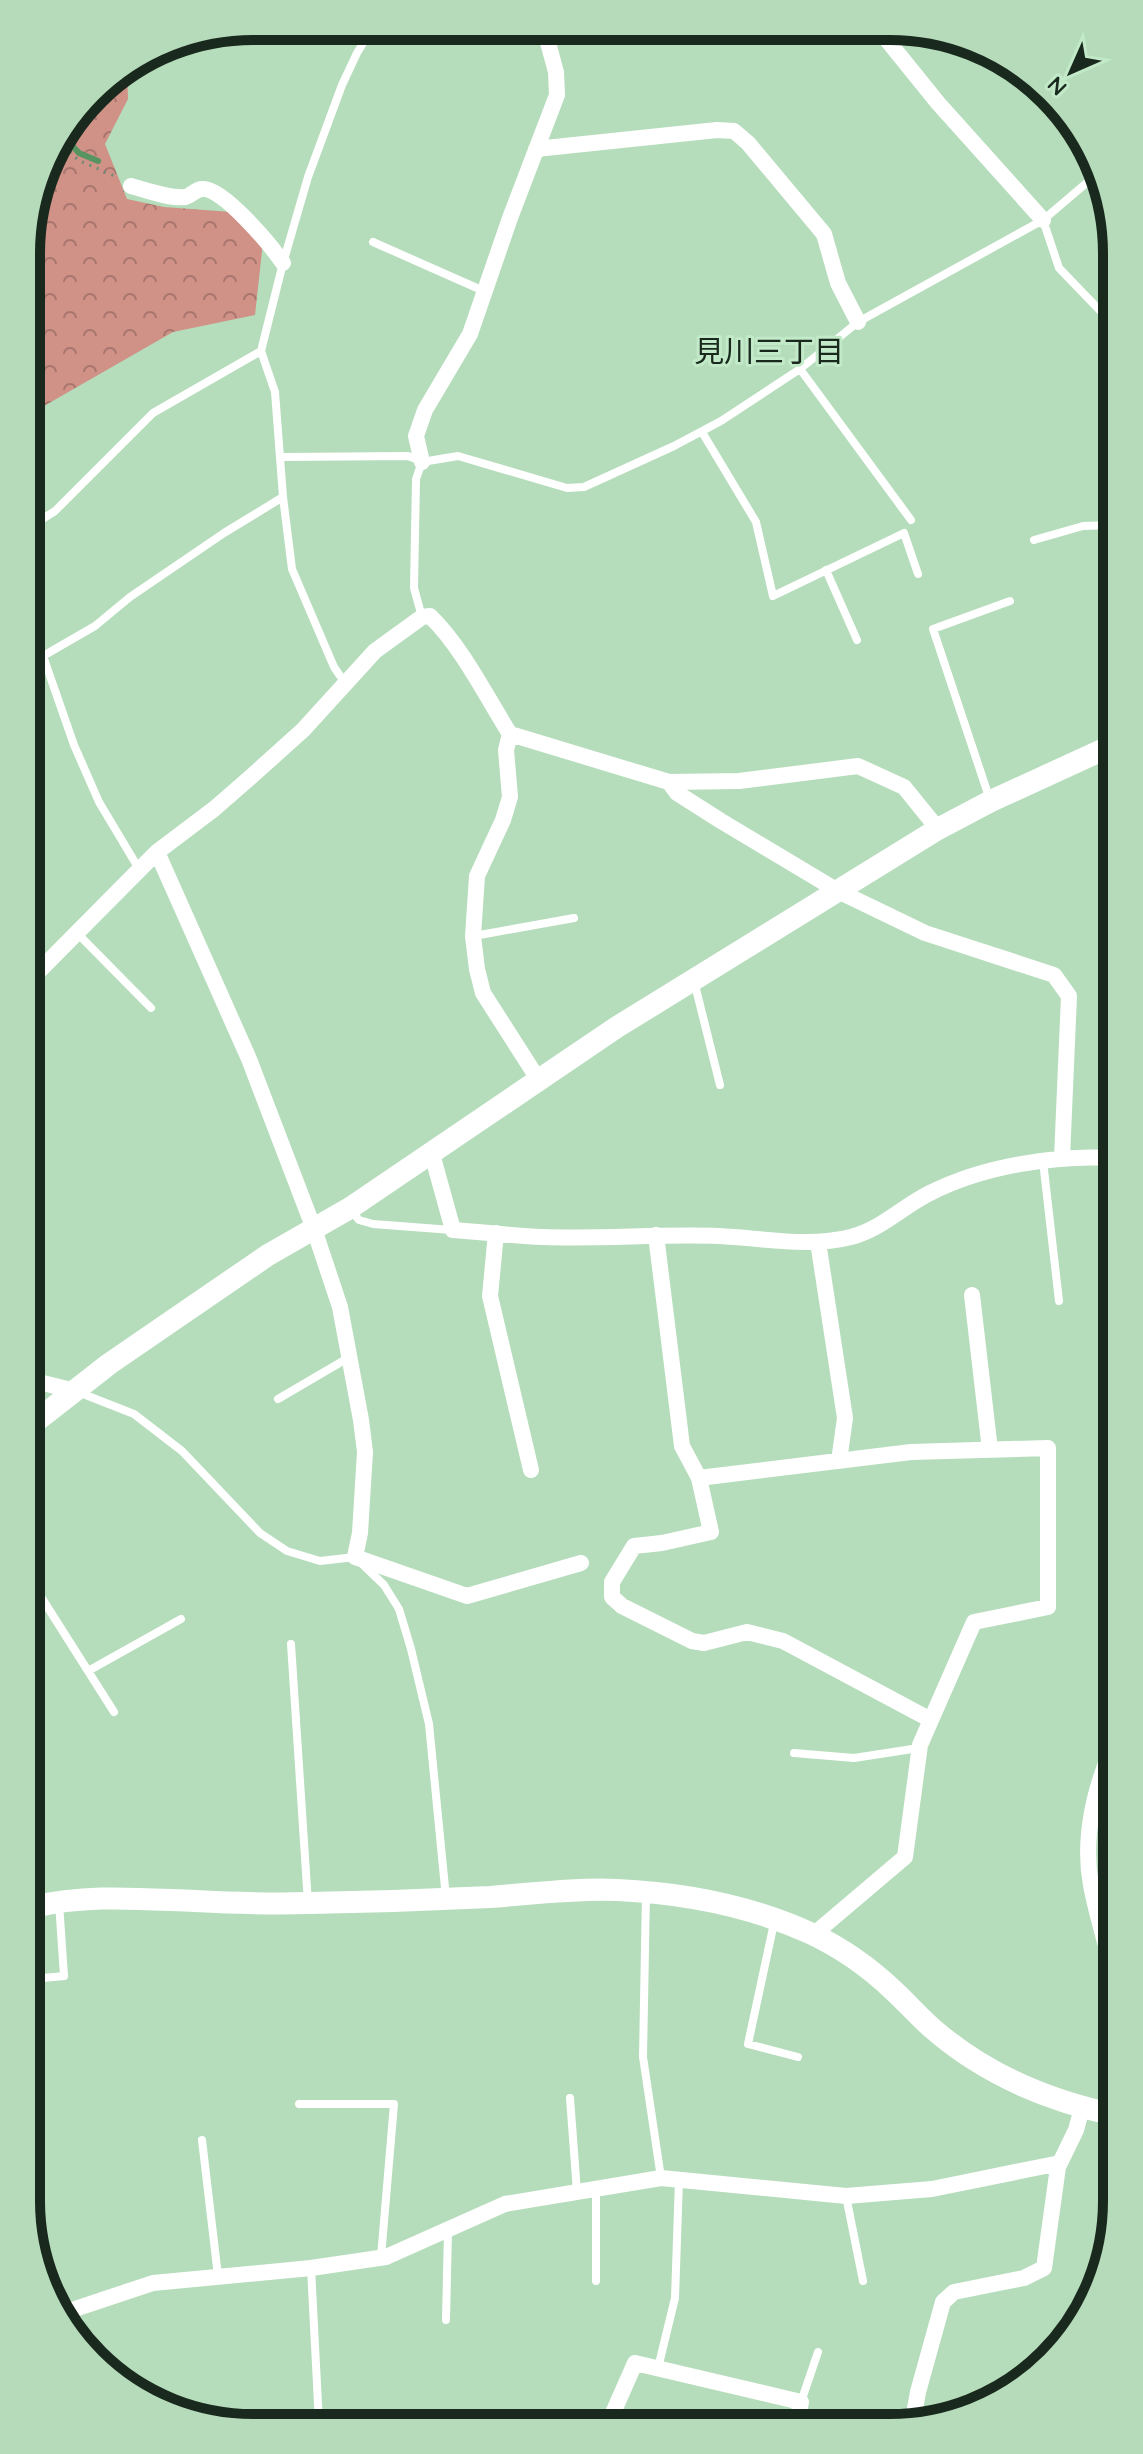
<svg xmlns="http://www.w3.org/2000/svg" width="1143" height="2454" font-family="Quicksand,'Noto Sans JP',sans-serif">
	<defs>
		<pattern id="park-crowns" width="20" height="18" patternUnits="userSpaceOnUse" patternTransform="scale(2)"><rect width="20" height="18" fill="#d09187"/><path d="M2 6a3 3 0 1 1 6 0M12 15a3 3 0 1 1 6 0" fill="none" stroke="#a8766e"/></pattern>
	</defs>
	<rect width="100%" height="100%" fill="#b5ddbb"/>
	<!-- park -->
	<path fill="url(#park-crowns)" d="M127,67l1,32 -23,45 22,55 37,8 67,5 32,30 -8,73 -82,17 -136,78 -10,-10v-163l23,-85 53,-69z"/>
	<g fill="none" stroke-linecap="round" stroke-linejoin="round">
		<!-- stream -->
		<path stroke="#569462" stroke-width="6" d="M62,135l17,18 19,8"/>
		<!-- path -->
		<path stroke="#6f8b73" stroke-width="3" stroke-dasharray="2 6" stroke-linecap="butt" d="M59,140l19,20 39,17"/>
		<!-- lane -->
		<path stroke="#fff" stroke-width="8" d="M1043,220l16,48 51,53
			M373,242l113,50
			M800,369l111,151
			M702,432l54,90 17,74 131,-63 14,41
			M281,457l127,-1 13,5
			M28,528l27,-17 98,-98 108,-62
			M1034,540l49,-14 27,-1
			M826,570l31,70
			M422,617l-8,-29 2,-109 6,-17 36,-6 109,32 17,-1 90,-41 47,-25 79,-52 58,-47 185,-102 54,-46
			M28,633l15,23 31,89 25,57 40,67
			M43,656l52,-30 35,-29 94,-64 59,-36
			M345,683l-11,-16 -42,-98 -9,-72 -8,-105 -14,-41 22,-88 25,-86 34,-92 15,-32 16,-26
			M990,800l-57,-171 77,-28
			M77,933l74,75
			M474,936l100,-18
			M694,981l26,104
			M1043,1161l16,140
			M351,1210l8,10 14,4 79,6
			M78,1392l56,22 48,37 78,82 27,18 33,10 35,-4 29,28 15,24 12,40 18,75 17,174
			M278,1399l70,-41
			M31,1581l83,131
			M291,1644l17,259
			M88,1671l93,-52
			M794,1753l60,5 65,-10
			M646,1893l-3,164 18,121
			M774,1923l-26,121 50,13
			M33,1979l31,-3 -5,-73
			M570,2098l7,94
			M299,2104h95l-13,153
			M202,2140l16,136
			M846,2196l17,85
			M311,2268l8,155
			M596,2281v-92
			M446,2320l2,-90
			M658,2368l17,-70 4,-118
			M801,2402l17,-50"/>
		<!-- street -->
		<path stroke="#fff" stroke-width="16" d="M879,30l59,73 105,117
			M536,149l181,-19 17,1 14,12 76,91 14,49 20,39
			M131,186c14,4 40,13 54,11 6,-1 11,-8 17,-8 20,-3 70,58 81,74
			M422,462l-6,-26 9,-26 45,-76 40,-116 47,-123 -1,-23 -12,-44
			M510,734l-4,16 4,47 -7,23 -26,56 -4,60 4,33 6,24 55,86
			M669,782l70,-1 119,-15 46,21 34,42
			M157,852l92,207 65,170 26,78 21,113 4,32 -5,81 -5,24 112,39 114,-33
			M29,981l128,-129 57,-43 39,-34 50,-45 72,-79 47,-34 8,-1c32,31 56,80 80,118l159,48 8,11 44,28 117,70 87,42 129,42 15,21 -7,162
			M432,1154l21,76c30,2 60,6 90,7 59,2 117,-3 176,-1 44,2 89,12 132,1 31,-8 52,-31 79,-44 53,-27 124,-38 183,-35
			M496,1233l-6,63 41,174
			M656,1235l26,211 17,32 212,-26 137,-4v159l-74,15 -54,123 -15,112 -92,78
			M818,1242l27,176 -6,43
			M972,1295l18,155
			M31,1380l44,11
			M699,1478l12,54 -49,11 -28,3 -22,36v15l10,9 70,35 12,2 43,-11 36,9 148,79
			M1115,1741c-20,44 -33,96 -24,144 6,32 16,64 25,96
			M66,2312l87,-29 158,-15 75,-11 119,-53 156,-26 185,18 86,-7 128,-26
			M913,2420l5,-28 25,-90 11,-10 70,-14 20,-10 14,-101 18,-37 6,-22
			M609,2422l26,-59 166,39 -4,19"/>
		<!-- secondary -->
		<path stroke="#fff" stroke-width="22" d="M31,1425l78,-61 159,-109 82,-47 267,-181 321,-198 53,-28 120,-55
			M33,1907c53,-13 107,-8 162,-6 38,2 76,3 114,2 61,-1 121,-3 181,-6 41,-3 86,-9 127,-7 67,3 131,15 193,43 30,14 60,35 84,58 13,12 25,26 39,38 53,46 115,72 183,86
			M34,2241l18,49"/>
	</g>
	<g text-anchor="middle" stroke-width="6" stroke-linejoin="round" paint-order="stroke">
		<!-- neighbourhood labels -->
		<g font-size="30" fill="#1a291d" stroke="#c2eac8">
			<text x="769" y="362">見川三丁目</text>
		</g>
	</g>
	<!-- crop -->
	<path d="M0 0H1143V2454H0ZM253 40H890A213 213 0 0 1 1103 253V2201A213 213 0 0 1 890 2414H253A213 213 0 0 1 40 2201V253A213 213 0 0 1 253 40Z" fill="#b5dbba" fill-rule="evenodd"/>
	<path fill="none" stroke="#1a291d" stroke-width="10" d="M253 40H890A213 213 0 0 1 1103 253V2201A213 213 0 0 1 890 2414H253A213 213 0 0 1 40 2201V253A213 213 0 0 1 253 40Z"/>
	<!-- north arrow -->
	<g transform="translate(1071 72) rotate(225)" stroke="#c2eac8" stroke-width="6" paint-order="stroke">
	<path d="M0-6L14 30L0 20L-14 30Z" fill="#1a291d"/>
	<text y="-12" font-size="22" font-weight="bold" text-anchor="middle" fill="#1a291d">N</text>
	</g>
</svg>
